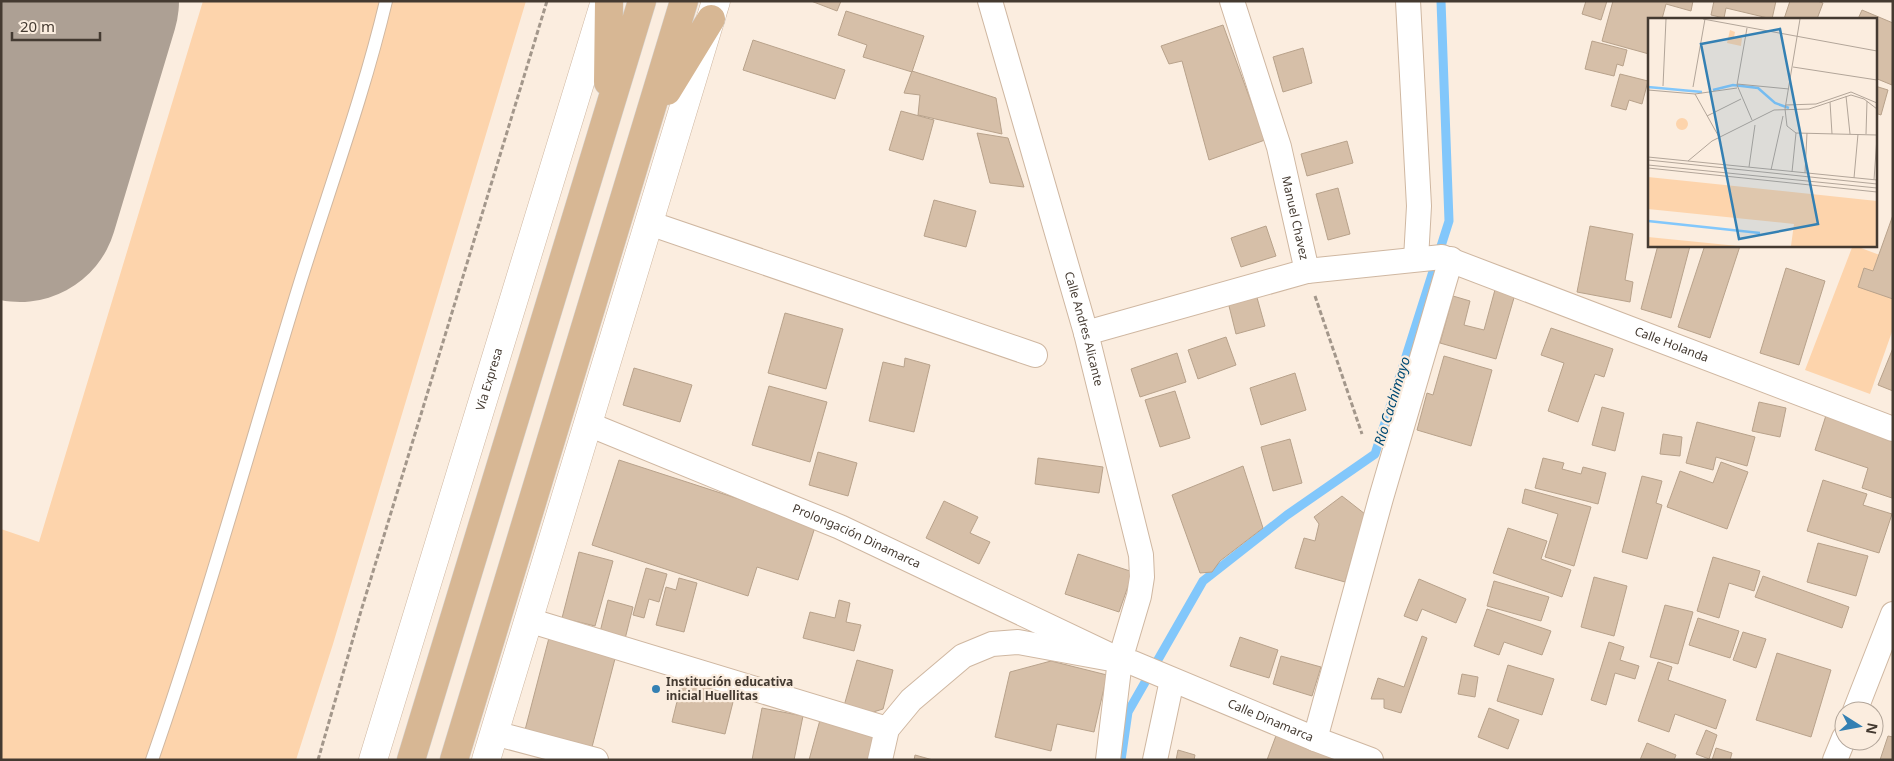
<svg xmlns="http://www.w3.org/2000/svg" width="1894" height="761" font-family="'Noto Sans',sans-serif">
	<rect width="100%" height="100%" fill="#fbeddf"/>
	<!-- green -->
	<path fill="#fdd4ac" d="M203,1h323l-193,643 -37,116h-295v-231l38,13z
		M1853,245l40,15v69l-23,65 -65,-24z"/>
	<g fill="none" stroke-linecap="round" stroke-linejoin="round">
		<!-- stream -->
		<path stroke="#82c7fb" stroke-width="9" d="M1121,760l7,-48 75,-131 84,-66 88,-61 74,-233 -8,-220"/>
		<!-- runway -->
		<path stroke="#ada094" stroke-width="196" d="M20,204l61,-203"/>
	</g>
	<!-- building -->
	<path fill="#d6bfa8" stroke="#b8a28b" d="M811,1h30l-4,10z
		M1586,1h21l-6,19 -19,-6z
		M1613,1h80l-2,10 -25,-7 -4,15h-13v35l-47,-13z
		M1714,1h62l-4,18 -46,-11 -2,10 -13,-3z
		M1790,1h27l6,2 -6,16h-33z
		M1862,10l31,13 -1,62 -17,-7v-59h-17z
		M846,11l78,25 -12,36 -49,-15 4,-12 -29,-10z
		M1223,25l42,115 -56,20 -27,-99 -13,3 -8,-18z
		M753,40l92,30 -10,29 -92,-29z
		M1592,41l35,9 -4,16 -6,-2 -3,12 -29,-7z
		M1303,48l9,35 -29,9 -10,-35z
		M912,71l84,27 6,36 -84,-19 2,-20 -16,-2z
		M1620,74l28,7 -6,23 -13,-4 -3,10 -15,-4z
		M1875,86l13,4 -7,25 -6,-2z
		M901,111l33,9 -11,40 -34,-10z
		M977,133l31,5 16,49 -34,-4z
		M1347,141l6,22 -46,13 -6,-22z
		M1338,188l12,46 -22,6 -12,-46z
		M934,200l42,11 -10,36 -42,-11z
		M1893,215v84l-35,-12 6,-19 9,3z
		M1266,226l10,30 -35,11 -10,-29z
		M1590,226l43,8 -8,46 8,2 -3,20 -53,-10z
		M1658,245l32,1 -19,72 -30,-9z
		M1705,245l35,1 -30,92 -32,-11z
		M1786,268l39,13 -26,84 -39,-12z
		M1496,286l20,5 -20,68 -56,-16 13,-47 17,5 -6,24 20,5z
		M1256,294l9,32 -29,8 -8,-32z
		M785,313l58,16 -17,60 -58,-16z
		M1551,328l62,21 -9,28 -9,-3 -17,48 -30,-11 16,-48 -23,-8z
		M1226,337l10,28 -38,14 -10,-29z
		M1893,348v43l-15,-6z
		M1177,353l9,29 -46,15 -9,-28z
		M1444,356l48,14 -21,76 -54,-16 10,-37 6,2z
		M905,358l25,7 -16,67 -45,-11 14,-59 21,5z
		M634,368l58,17 -12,37 -57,-17z
		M1295,373l11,37 -45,15 -11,-37z
		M769,386l58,16 -17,60 -58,-17z
		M1175,391l15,47 -30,9 -15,-47z
		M1759,402l27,6 -6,29 -28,-6z
		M1602,407l22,6 -9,38 -23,-6z
		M1828,409l65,21 -1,68 -30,-10 6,-20 -53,-18z
		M1697,422l58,15 -8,29 -31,-9 -3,13 -27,-7z
		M1663,434l19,3 -2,19 -20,-2z
		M1290,439l12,44 -29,8 -12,-44z
		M818,452l39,11 -9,33 -39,-11z
		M1038,458l65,9 -4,26 -64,-9z
		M1543,458l21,5 -2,6 19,5 2,-7 23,6 -8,31 -63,-16z
		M619,460l197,64 -18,56 -41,-13 -9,29 -156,-51z
		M1721,462l27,10 -21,57 -60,-22 13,-36 33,12z
		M1243,466l20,62 -43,33 -8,11 -12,1 -28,-78z
		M1642,476l20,5 -6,22 6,2 -15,54 -25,-7z
		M1823,480l44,14 -4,11 29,9 -13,39 -72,-22z
		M1525,489l66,18 -17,59 -29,-9 13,-43 -36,-11z
		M1342,496l23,18 -20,68 -50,-14 9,-30 11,3 4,-17 -5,-7z
		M944,501l34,16 -8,16 20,9 -11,22 -53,-26z
		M1508,528l39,13 -6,18 30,11 -9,27 -69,-24z
		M1818,543l50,13 -12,40 -49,-14z
		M579,552l34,9 -18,65 -33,-8z
		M1078,554l55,18 -14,40 -54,-18z
		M1713,557l47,14 -6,20 -25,-8 -10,35 -22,-7z
		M646,568l21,6 -8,28 -10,-3 -5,19 -11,-3z
		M1763,576l86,31 -7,21 -87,-31z
		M1594,577l33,9 -13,50 -33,-9z
		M679,578l18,5 -13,49 -28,-7 10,-38 10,3z
		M1419,579l47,20 -10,24 -34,-14 -5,12 -13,-5z
		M1494,581l55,16 -8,24 -54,-15z
		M608,600l25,7 -9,36 -25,-7z
		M839,600l11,3 -4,19 15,3 -7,26 -51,-13 7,-26 25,6z
		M1665,605l28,7 -15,52 -28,-7z
		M1487,609l64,22 -9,24 -38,-13 -5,13 -25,-9z
		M1698,618l41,13 -9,27 -41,-13z
		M1743,632l23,7 -10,29 -23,-8z
		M550,634l67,17 -25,96 -67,-17z
		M1422,636l5,2 -26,75 -17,-5v-9h-13l7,-21 26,9z
		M1240,637l38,13 -9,28 -39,-12z
		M1609,642l15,5 -4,13 19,6 -4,13 -20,-6 -9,32 -15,-5z
		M1777,653l54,17 -20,67 -55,-17z
		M1281,656l40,11 -9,29 -39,-12z
		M857,660l36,10 -10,39 -13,4 -26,-7z
		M1051,661l56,14 -13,57 -37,-8 -6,27 -56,-14 15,-65z
		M1658,662l14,5 -4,13 58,20 -10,29 -41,-15 -6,18 -31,-11z
		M1508,665l46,14 -12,36 -45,-14z
		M1462,674l16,3 -3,20 -17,-3z
		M682,681l53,13 -10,40 -53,-12z
		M762,708l41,8 -9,44h-42z
		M1489,708l30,12 -11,29 -30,-12z
		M820,720l55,15 -7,25h-59z
		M1706,730l11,5 -8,24 -13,-5z
		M1277,733l75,27h-85z
		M1888,736l5,1v23h-13z
		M1647,743l29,12 -2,5h-34z
		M1716,748l16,5 -2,7h-18z
		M1178,750l17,5 -1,5h-18z
		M915,755l18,5h-19z"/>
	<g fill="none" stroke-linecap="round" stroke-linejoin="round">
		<!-- service casing -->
		<g stroke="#cfb7a1" stroke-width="14">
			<path id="service" d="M152,760c53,-152 96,-307 143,-461 30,-99 67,-197 91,-298"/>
		</g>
		<!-- minor casing -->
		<g stroke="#cfb7a1" stroke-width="26">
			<g id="minor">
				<path id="s1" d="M990,1l96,332 55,222 1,22 -3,19 -19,64 -12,100"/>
				<path id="s2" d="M1232,1l47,146 28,124"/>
				<path d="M1408,1l11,205 -3,53"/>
				<path d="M649,223l386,132"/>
				<path id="s3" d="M1086,333l221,-62 135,-14 451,172"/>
				<path id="s4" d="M588,424l252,103 280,133"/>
				<path d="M528,620l359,109"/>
				<path d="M1855,711l38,-97"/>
				<path d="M494,733l102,27"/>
				<path d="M1315,739l66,-241 70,-239"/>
				<path id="s5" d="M880,760l7,-31 24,-29 52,-44 29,-12 26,-2 115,21 182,76 56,21"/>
				<path d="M1155,760l17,-80"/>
				<path d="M1835,760l9,-22"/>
			</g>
		</g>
		<!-- secondary casing -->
		<g stroke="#cfb7a1" stroke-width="29">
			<g id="secondary">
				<path id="s6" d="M373,760l232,-759"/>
				<path d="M486,760l230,-759"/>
			</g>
		</g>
		<!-- primary casing -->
		<g stroke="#d6d4d2" stroke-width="29">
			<path id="primary" d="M608,82l1,-81
				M667,91l44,-72
				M411,760l231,-759
				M454,760l230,-759"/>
		</g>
		<!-- path -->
		<path stroke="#a3978b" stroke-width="3" stroke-dasharray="5 2.5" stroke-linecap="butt" d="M1315,296l47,138
			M318,760l43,-149 186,-610"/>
		<!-- service -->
		<use href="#service" stroke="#fff" stroke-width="12"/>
		<!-- minor -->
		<use href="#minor" stroke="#fff" stroke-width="24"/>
		<!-- secondary -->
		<use href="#secondary" stroke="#fff" stroke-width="28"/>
		<!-- primary -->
		<use href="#primary" stroke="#d7b794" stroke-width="28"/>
	</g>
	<!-- markers -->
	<circle fill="#3480b3" stroke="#fbeddf" stroke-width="2" cx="656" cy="689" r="5"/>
	<g text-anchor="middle" stroke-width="4.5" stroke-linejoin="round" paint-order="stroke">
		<!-- street labels -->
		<g font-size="12" fill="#443a31" stroke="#fbeddf">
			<text dy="4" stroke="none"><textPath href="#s2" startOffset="226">Manuel Chavez</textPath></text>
			<text dy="4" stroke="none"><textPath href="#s1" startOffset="341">Calle Andres Alicante</textPath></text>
			<text dy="4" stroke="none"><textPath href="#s3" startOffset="611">Calle Holanda</textPath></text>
			<text dy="4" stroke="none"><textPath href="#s6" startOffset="398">Vía Expresa</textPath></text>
			<text dy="4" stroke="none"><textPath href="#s4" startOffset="291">Prolongación Dinamarca</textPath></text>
			<text dy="4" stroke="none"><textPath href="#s5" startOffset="461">Calle Dinamarca</textPath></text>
		</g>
		<!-- poi labels -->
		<g font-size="12" font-weight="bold" fill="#443a31" stroke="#fbeddf" text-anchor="start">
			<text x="666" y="686">Institución educativa<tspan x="666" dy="14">inicial Huellitas</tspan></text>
		</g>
		<!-- water labels -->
		<g font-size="14" font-style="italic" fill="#004b74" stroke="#fbeddf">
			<text transform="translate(1392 401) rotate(-73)" y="5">Río Cachimayo</text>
		</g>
	</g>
	<!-- overview -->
	<g transform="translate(1648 18)">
		<rect width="229" height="229" fill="#fbeddf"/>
		<path d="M82,12l5,2 -1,5 8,1 -1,8 -14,-3zM28 106a6 6 0 1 1 12 0a6 6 0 1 1-12 0ZM0,159l229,24v45h-86l3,-22 -146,-15zM0,219l90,9h-90z" fill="#fdd4ac"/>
		<path fill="none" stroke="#82c7fb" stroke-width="2.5" d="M0,69l54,5M65,72l20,-5 25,3 17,15 14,5M0,203l112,12"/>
		<path fill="none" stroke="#b2a599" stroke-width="1" d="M55,1l174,32M152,1l-15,90 2,17 9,7 81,2M99,10l-10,57 15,35M145,49l84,13M89,66l52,5M15,68l3,-67M45,69l12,-68M0,72l47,4 24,43M47,76l42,-6M198,78l4,38M182,84l2,32M138,87l30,-1 35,-12 26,11M59,98l34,-17M218,116l1,-33M0,139l229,23M0,142l229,24M40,143l24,-20 62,-31 35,-1 42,-14 13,4 13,10M0,147l229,23M101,149l6,-42M0,150l229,24M123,152l12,-54M144,154l4,-39M157,155l2,-40M206,160l4,-44M226,162l3,-43"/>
		<path fill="#3480b3" fill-opacity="0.15" stroke="#3480b3" stroke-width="2.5" d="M132,11l38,195 -79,15 -38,-195z"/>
		<rect width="229" height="229" fill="none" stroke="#443a31" stroke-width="2.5"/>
	</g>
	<!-- border -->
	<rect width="1894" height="761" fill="none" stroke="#443a31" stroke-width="5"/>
	<!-- north arrow -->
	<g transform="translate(1859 726) rotate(101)"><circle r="24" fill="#fbeddf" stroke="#b2a599"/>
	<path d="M0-4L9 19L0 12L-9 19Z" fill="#3480b3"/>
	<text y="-8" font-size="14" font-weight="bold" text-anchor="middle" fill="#443a31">N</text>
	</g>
	<!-- scale -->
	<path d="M12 32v8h88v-8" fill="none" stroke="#443a31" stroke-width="2.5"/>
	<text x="20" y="32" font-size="15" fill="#443a31" stroke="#fbeddf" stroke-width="4" paint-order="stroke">20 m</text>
</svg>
